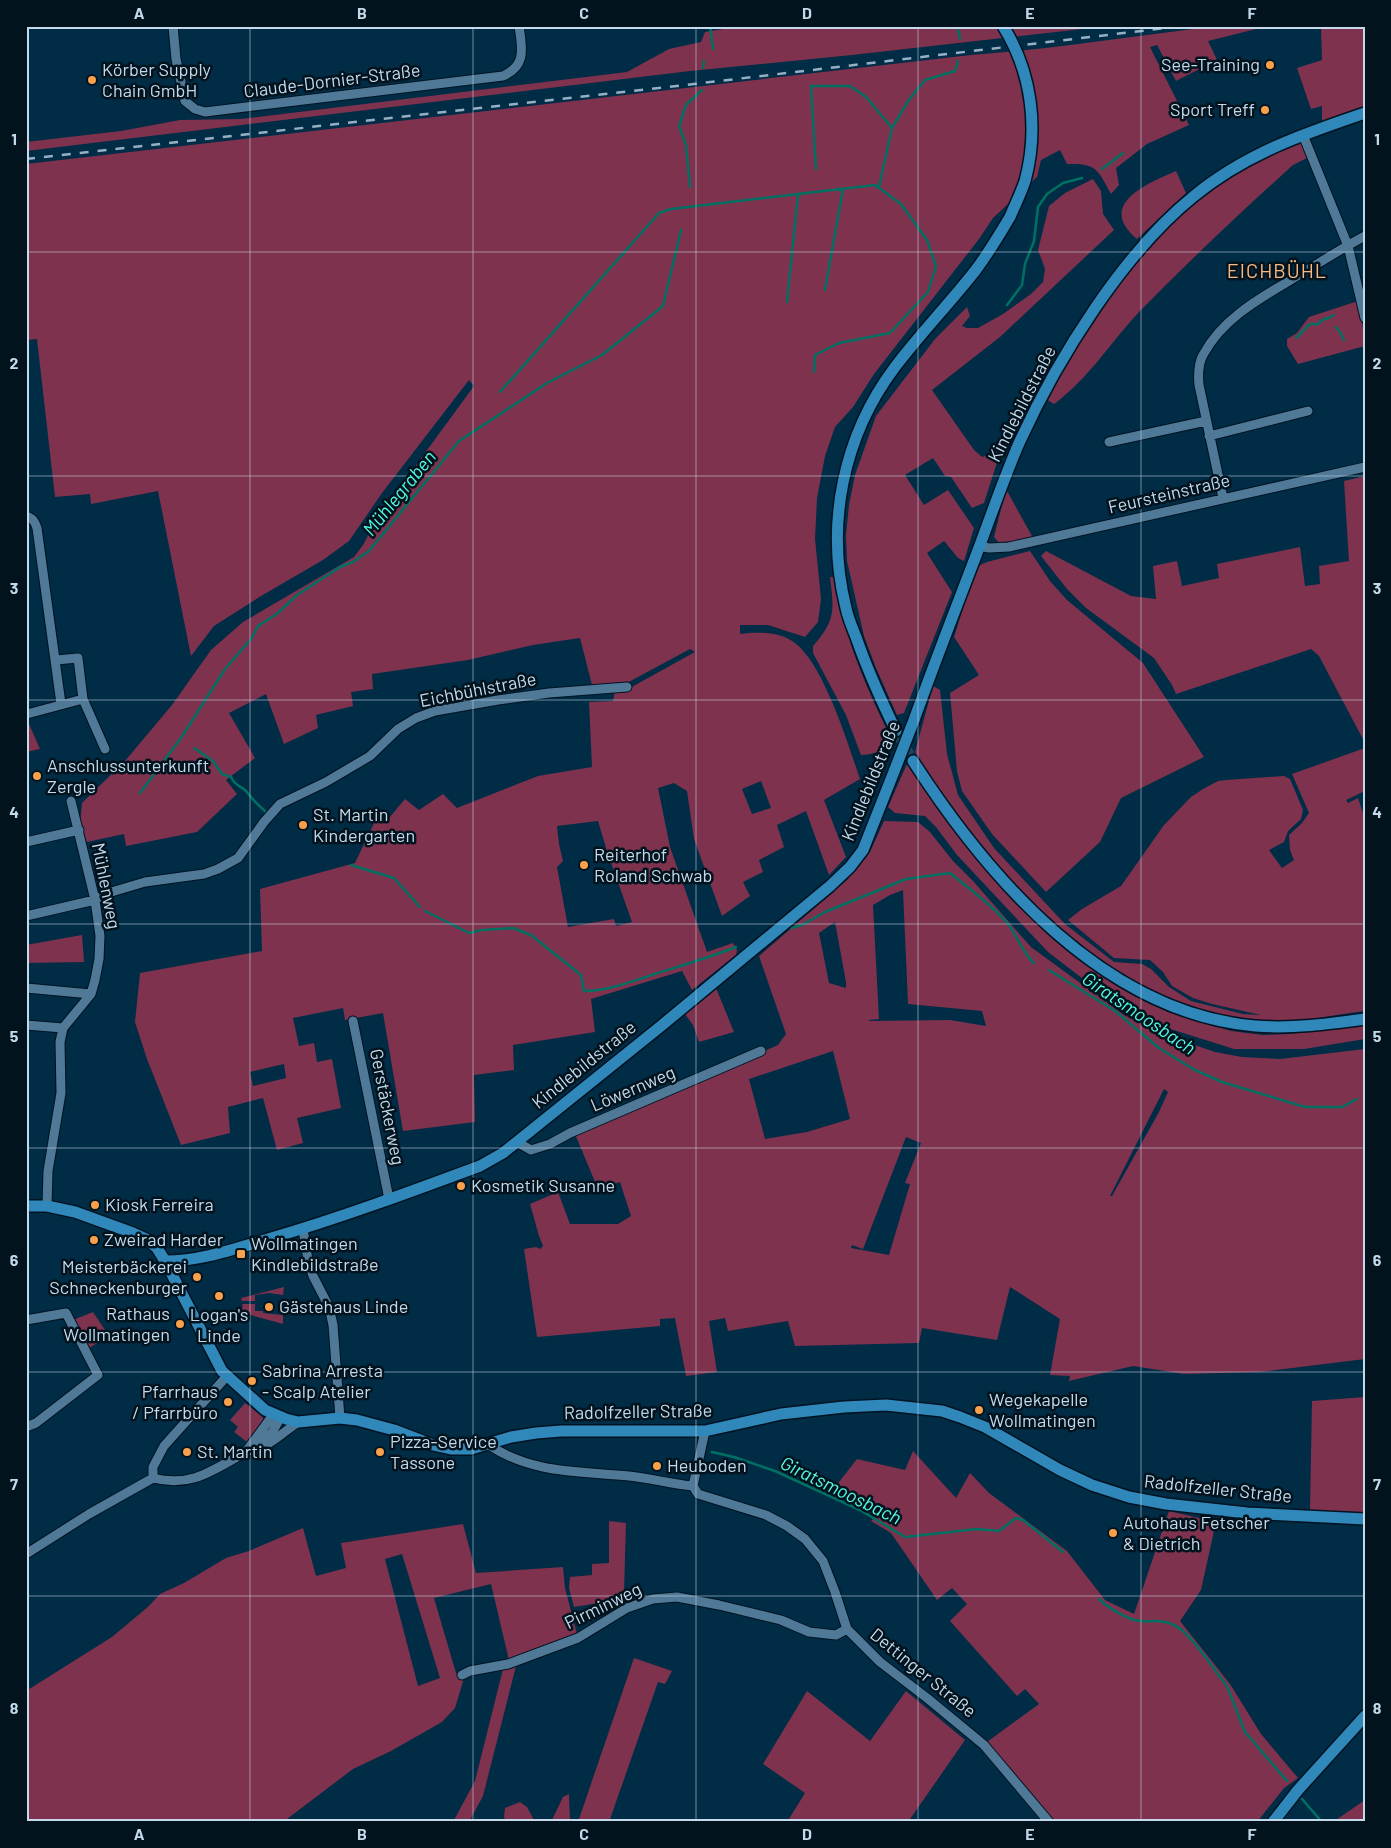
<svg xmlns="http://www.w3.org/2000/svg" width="1391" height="1848" font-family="Barlow,sans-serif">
	<rect width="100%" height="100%" fill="#002c46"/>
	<!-- green -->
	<path fill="#7f324d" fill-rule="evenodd" d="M741,26h368l-257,29 -162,16 -664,80v-9l95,-11 59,-11 61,-1 386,-47 42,-23 32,-7 4,-10z
		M1216,26h52l-60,15 9,19 -41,21 -19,-36 -7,2 39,78 -42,19 -31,24 3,17 -8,9c-13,-24 -14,-31 -44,-30l-7,-14 -19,10 -4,17 -44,41 -14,21 -105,135 -21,33 -18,20 -10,29 -8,42 -2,41 6,60 -3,23 -13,15 -37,-12h-28v9c18,-2 39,-3 55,9 29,22 53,101 65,136l-36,21 22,57 -17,18 -23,-64 -29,14 7,22 -25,13 4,12 -20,10 7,14 -28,20 -28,-77 -7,-48 -13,-8 -16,5 12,59 37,105 26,-9 4,7 -1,5 -44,35 -10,-19 -91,28 4,33 -82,13 1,25 -40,5 1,47 -72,9 -20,-118 -38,7 -2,-12 -50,10 6,28 15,-3 3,19 15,-3 9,49 -44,10 6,25 -26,7 -14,-52 -35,9 2,26 -49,12 -34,-86 -12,-37 5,-49 122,-22 -2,-62 95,-26 21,-44 8,5 21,-25 14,11 24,-16 14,14 81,-32 54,-9 -3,-65 24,-1 2,-10 13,-2 67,-37 -5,-3 -65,35 -8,-1 -25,2 -12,-47 -47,7 -65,15 -96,14 1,15 -22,3 2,14 -37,9 2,13 -34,16 -18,-50 -37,19 26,45 -29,22 11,14 -40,38 -71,14 -2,-12 -37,8v-1h-2l-5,-17 2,-21 43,-42 47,-56 39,-55 32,-28 111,-65 9,-12 15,-28 96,-131 -5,-6 -87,113 -33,48 -26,19 -62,36 -47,30 -23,30 -33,-165 -67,13 -1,-10 -35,3 -18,-158 -10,1 -1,-6v-170l945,-109c82,-6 164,-19 245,-29zM761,781l10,27 -19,6 -10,-25zM598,821l9,30 25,71 -16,4 -2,-7 -46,8 -11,-60 6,-6 -4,-17 -2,-18zM284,1064l2,14 -33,8 -3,-14z
		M1321,26h44v87l-40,13 -3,-7v-13l-11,3 -14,-41 25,-8z
		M1303,135l8,21 -18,9c-53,48 -104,96 -154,147 -28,30 -51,67 -85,92l-8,-5 24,-50 72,-103 80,-70z
		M1176,171l10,22 -49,46c-42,-35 12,-56 39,-68z
		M1093,179l8,12 2,23 11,16 -114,107 -68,53 42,60 8,7 19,-7 -17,53 -12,5 -21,-31 -6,-1 -12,-18 -28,17 19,30 24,-15 26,38 -10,33 -6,-3 -14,-17 -17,12 25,39 -48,121 -7,2 -21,-47 -12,-32 -17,-75 -1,-26 3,-30 6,-30 21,-59 59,-77 32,-32 3,9 -8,10 5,2h11l25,-14 28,-20 12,-12 2,-13 -7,-19 11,-44 16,-13z
		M1358,301c3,15 6,31 7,45l-67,18 -11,-18v-7l10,-6 12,-16z
		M1365,476v267l-46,-87 -8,-7 -135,45 -4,-9 -18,-27 -68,-50 -19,-19 -26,-33 5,-5 85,45 25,3 -3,-33 24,-5 5,25 37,-8 -2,-14 83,-17 5,39 15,-2 -1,-18 30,-5 -5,-80z
		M1006,489l27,49 -20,5h-14l-5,-6z
		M1030,551l20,30 17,19 76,63 61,94 -83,41 -21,44 -54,50 -54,-58 -30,-43 -5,-20 -7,-78 29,-18 -25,-38 22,-70 11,-5z
		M830,577h4c9,58 33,113 59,165l-2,8 -4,-4c-6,6 -18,9 -26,9l-15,-40 -33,-62v-7c23,-26 21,-36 17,-69z
		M933,686l7,4 7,64 11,41 36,53 71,76 49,38 28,2 9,5 18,18 22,14 52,13 18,1 -49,-11 -19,-6 -21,-12 -9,-14 -13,-12 -36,-2 -46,-38 14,-11 39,-23 43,-61 27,-28 12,-8 15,-8 8,-1 58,-4 6,3 13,31 -2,9 -13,12 -4,11 -15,8 13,18 12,-8 -4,-10 -1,-15 13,-12 7,-10 -17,-39 73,-26v43l-19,9 2,3 10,-5 7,21v192c-38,4 -75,15 -113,12 -57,-5 -113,-33 -159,-67 -15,-11 -29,-25 -43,-37 -26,-24 -52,-48 -74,-76 -22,-27 -44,-60 -61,-91z
		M26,721l3,3 11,25 -14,3z
		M907,764l43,62 38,47 23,23 42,40 41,33 50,32 24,11 63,19 32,4 27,-1 75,-9v14l-61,10h-70l-73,-23 -32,-16 -42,-28 -39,-30 -91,-97 -21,-28 -11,-11 -30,-3 -7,-6z
		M884,821l34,1 12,10 23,29 20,20 58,66 93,68 38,19 53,18 27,5 38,2 85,-10v310l-106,13 -75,2 -51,-8 -64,15 1,-5 -20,-1 10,-56 -50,-32 -13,53 -75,-12 -3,15 -124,3 -7,-25 -60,10 -3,-13 -16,3 8,51 -31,4 -11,-58 -15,1v7l-123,11 -13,-88 12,-2 4,2 3,-3 -4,-10 -9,-32 28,-12 12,32h48l13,-8 -11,-34 -22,7 -23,-55 203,-89 8,-11 -27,-78 88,-76 23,-28zM903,890l5,114 74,7 4,15 -36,-6 -81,1v-1l10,-1 -6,-114 17,-10zM835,922l11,60v6l-17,-5 -10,-50zM833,1051l17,68 -43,13 -42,7 -16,-60zM1164,1089l4,3 -9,20 -47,84h-2zM906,1137l15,6 -16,40 5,1 -21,71 -38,-7 1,-3 11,4z
		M82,935l2,27 -58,1v-18z
		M716,988l18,44 -35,10 -6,-17 -8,-11z
		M284,1287l-1,8 -14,-2 -14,2v6h-13l-1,-3z
		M242,1304h13v7h8v2l20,2v9l-43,-12 -1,-3 4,-2z
		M93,1312l16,24 -20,12 -16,-28z
		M1365,1397v117l-55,-4 2,-109z
		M245,1403l17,13 2,6 -17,20 -13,-10 4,-5 -8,-7z
		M913,1451l43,47 14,-25 19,20 78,58 38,49 29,14 35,-103 47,11 -15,68 -21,31 50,63 31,50 37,44 -14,10 -27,34h-204l-66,-80 52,-38 -14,-15 -8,7 -67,-75 17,-17 -15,-16 -15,12 -46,-67 -20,-12 5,-5 -44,-25 25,-32 48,11z
		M609,1521l17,2 -2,69 -8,8 -42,7 -5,-19 1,-11 22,-2v-11l17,-1z
		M463,1524l13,49 87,-6 2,21 13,50 -70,26v-8l-17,-72 -57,14 22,75 8,5 -9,30 -13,14 -51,29 -38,18 -70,53h-257v-131l86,-54 37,-31 11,-12 24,-11 42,-25 23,-7 54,-23 13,48 30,-8 -5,-25zM402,1554l38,124 -22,8 -33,-127z
		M634,1658l38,13 -7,13 -7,-2 -49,140h-31z
		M516,1666l-33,130 -14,26h-16l22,-41 28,-112z
		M807,1691l63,50 36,-50 59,49 -57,82h-121l18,-29 -42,-29z
		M569,1794l1,28h-19l12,-25z
		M1365,1800v22h-32z
		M520,1802l7,5 8,15h-29l-2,-5 1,-9z"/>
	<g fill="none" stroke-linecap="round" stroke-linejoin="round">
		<!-- stream -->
		<path stroke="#007063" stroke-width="2.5" d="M710,26l3,23
			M958,26l2,13
			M703,68l1,-7
			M816,169l-5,-83h39l16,11 26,31
			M1102,169l21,-16
			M690,187l-4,-42 -7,-19 7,-21 16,-15
			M879,187l13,-59 16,-27 17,-21 30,-9 3,-10
			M825,290l18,-101
			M787,302l11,-107
			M1007,305l15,-20 3,-21 9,-23 4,-34 9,-13 16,-11 19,-5
			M1336,327l4,5 4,8
			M1296,338l14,-14h8l7,-6 2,1 7,-4
			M500,392l159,-179 12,-4 204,-24 26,19 26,36 9,26 -8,26 -38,41 -51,10 -24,12 -1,17
			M194,748l19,13 9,13 9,3c5,10 9,8 15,14 6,8 13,15 21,22
			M140,793l41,-55 44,-69 26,-30 7,-13 20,-13 19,-18 43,-28 13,-5 16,-11 90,-110 88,-58 55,-28 61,-49 18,-76
			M351,865l43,13 26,29
			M425,911l44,22 13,-3 31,-2 18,7 50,40 3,16c23,0 46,-9 68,-16 28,-9 56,-17 84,-28
			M791,928l11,-3 23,-13 81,-33 44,-6c18,15 44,33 58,51 10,13 14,28 26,39
			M1049,970l66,41 44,37 34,21 29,13 83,25h37l15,-8
			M712,1452l22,5 41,14 85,39 45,27 72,-8 22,2 17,-13 7,2 40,32
			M1099,1599c8,8 29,21 41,22 12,1 22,-2 34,4 15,6 38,42 49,56l4,5 18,46 42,49
			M1302,1799l20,23"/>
		<!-- major-tunnel -->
		<path stroke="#1d465f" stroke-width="11" stroke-dasharray="11 5.5" stroke-linecap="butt" d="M896,731l17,30"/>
		<!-- minor casing -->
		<g stroke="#011321" stroke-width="11">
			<path id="minor" d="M173,26l3,33 9,42 10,8 10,3 298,-36c24,-11 19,-28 16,-50
				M1303,135l45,111 17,72
				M1209,436l99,-25
				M1109,442l97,-21
				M1223,498l-24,-113c-1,-11 -1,-21 4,-30 20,-38 61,-59 96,-80 22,-13 43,-27 66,-39
				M26,516c7,2 9,6 11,12l24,176
				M979,546l10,2 20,-1 356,-80
				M56,660l22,-2 5,41
				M27,714l56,-15 22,50
				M26,842l53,-12
				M26,916l69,-16 13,-7 37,-11 59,-8 14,-5 20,-11 26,-36 16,-18 46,-22 44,-26 28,-27 18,-11 19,-7 63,-11 51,-7 78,-6
				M26,988l65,6
				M353,1021l36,178
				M26,1025l37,3
				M517,1142l14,8 19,-6 20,-11 191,-82
				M47,1206l1,-35 13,-78 -1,-51 3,-14 28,-34 4,-14 4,-21 1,-23 -5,-36 -24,-99
				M303,1229l5,31 5,16 16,31 4,18 7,93
				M26,1320l40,-7 32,62 -62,48 -10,4
				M705,1431l-12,55 5,8 68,21 21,11 18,13 18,22 12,31 12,37 33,33 47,36 57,47 65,77
				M262,1443l11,-12 7,-13
				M489,1445c43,29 91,26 140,31 21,2 42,8 64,10
				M245,1453l28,-38
				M153,1478c38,10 60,-8 91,-25 7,-4 16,-4 22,-8 11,-6 22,-16 32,-23
				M153,1478v-11l11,-21 63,-70
				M26,1554l63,-40 64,-36
				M462,1675l8,-4 38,-7 70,-26 49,-30 26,-9 24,-2 42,8 62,15 28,12 27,3 11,-6"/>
		</g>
		<!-- major casing -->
		<g stroke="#011321" stroke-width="14">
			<path id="major" d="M914,720c21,-59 44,-117 66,-175 13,-35 25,-70 40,-104 38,-83 103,-188 174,-245 51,-42 109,-62 171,-83
				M896,731c-15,-31 -29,-62 -40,-94 -4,-10 -8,-19 -10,-29 -21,-83 -3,-172 49,-241 25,-33 54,-63 80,-96 13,-17 24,-36 35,-54
				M913,761c76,118 192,252 342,265 36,3 74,-2 110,-7
				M26,1206h21l28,6 58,21 13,6 11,9 8,13 57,110 43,39 21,9 12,3 42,-4 17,2 37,10 39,15 18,4h20l40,-12 25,-4 25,-2h144l76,-17 63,-7 42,-2 56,6 18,6 25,10 75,43 32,15 37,12 37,7 81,9 118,6
				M165,1261c36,0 69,-12 103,-22 72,-21 142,-47 212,-73l23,-13 158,-127 169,-140 20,-19 13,-17 32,-81
				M1273,1822l25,-32 67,-74"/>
		</g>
		<!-- minor -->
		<use href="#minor" stroke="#4f7997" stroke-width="9"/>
		<!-- major -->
		<use href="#major" stroke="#3087ba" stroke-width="11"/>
		<!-- rail -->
		<path stroke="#95b0c3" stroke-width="2.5" stroke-dasharray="9 9" stroke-linecap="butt" d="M26,159l668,-75 489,-58"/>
		<!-- major-bridge casing -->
		<g stroke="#011321" stroke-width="14" stroke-linecap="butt">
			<path id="major-bridge" d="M1003,26c29,46 36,103 22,155 -4,12 -10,24 -15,36
				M895,769l19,-49"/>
		</g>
		<!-- major-bridge -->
		<use href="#major-bridge" stroke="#3087ba" stroke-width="11"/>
	</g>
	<!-- grid -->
	<path fill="none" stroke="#c4daeb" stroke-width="1" stroke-opacity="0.55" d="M250,26v1796M473,26v1796M696,26v1796M918,26v1796M1141,26v1796M26,252h1339M26,476h1339M26,700h1339M26,924h1339M26,1148h1339M26,1372h1339M26,1596h1339"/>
	<!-- markers -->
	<g fill="#f9a04c" stroke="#03131e" stroke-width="2">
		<circle cx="1270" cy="65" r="5"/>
		<circle cx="92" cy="80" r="5"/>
		<circle cx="1265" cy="110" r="5"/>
		<circle cx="37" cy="776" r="5"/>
		<circle cx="303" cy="825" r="5"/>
		<circle cx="584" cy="865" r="5"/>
		<circle cx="461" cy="1186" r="5"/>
		<circle cx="95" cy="1205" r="5"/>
		<circle cx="94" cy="1240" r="5"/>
		<rect x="236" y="1249" width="10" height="10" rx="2.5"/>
		<circle cx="197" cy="1277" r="5"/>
		<circle cx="219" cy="1296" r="5"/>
		<circle cx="269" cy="1307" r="5"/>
		<circle cx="180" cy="1324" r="5"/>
		<circle cx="252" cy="1381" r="5"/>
		<circle cx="228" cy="1402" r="5"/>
		<circle cx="979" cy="1410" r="5"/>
		<circle cx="187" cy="1452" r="5"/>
		<circle cx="380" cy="1452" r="5"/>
		<circle cx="657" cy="1466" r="5"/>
		<circle cx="1113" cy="1533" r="5"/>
	</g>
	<g text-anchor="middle" stroke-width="5" stroke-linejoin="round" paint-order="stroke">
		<!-- poi labels -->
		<g font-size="18" fill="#c4daeb" stroke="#03131e" text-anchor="start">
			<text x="1260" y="71" text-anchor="end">See-Training</text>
			<text x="102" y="76">Körber Supply<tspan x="102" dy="21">Chain GmbH</tspan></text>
			<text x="1255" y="116" text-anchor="end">Sport Treff</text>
			<text x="47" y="772">Anschlussunterkunft<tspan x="47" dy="21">Zergle</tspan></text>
			<text x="313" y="821">St. Martin<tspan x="313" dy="21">Kindergarten</tspan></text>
			<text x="594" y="861">Reiterhof<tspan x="594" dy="21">Roland Schwab</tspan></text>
			<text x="471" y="1192">Kosmetik Susanne</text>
			<text x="105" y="1211">Kiosk Ferreira</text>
			<text x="104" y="1246">Zweirad Harder</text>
			<text x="251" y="1250">Wollmatingen<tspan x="251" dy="21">Kindlebildstraße</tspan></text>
			<text x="187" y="1273" text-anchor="end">Meisterbäckerei<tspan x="187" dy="21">Schneckenburger</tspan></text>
			<text x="279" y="1313">Gästehaus Linde</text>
			<text x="170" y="1320" text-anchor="end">Rathaus<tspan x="170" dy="21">Wollmatingen</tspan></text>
			<text x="219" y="1321" text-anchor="middle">Logan's<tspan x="219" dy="21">Linde</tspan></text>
			<text x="262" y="1377">Sabrina Arresta<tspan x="262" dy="21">- Scalp Atelier</tspan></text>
			<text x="218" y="1398" text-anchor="end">Pfarrhaus<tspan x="218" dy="21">/ Pfarrbüro</tspan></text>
			<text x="989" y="1406">Wegekapelle<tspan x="989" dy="21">Wollmatingen</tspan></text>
			<text x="390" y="1448">Pizza-Service<tspan x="390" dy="21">Tassone</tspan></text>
			<text x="197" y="1458">St. Martin</text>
			<text x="667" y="1472">Heuboden</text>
			<text x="1123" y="1529">Autohaus Fetscher<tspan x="1123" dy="21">&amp; Dietrich</tspan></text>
		</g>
		<!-- street labels -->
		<g font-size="18" fill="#c4daeb" stroke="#03131e">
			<text transform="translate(332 81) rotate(-7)" y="6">Claude-Dornier-Straße</text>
			<text transform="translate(1022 404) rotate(-63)" y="6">Kindlebildstraße</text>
			<text transform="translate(1169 494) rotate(-13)" y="6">Feursteinstraße</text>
			<text transform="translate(478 690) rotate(-11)" y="6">Eichbühlstraße</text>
			<text transform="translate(871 781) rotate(-68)" y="6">Kindlebildstraße</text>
			<text transform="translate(106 886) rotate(79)" y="6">Mühlenweg</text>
			<text transform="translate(584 1065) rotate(-39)" y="6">Kindlebildstraße</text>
			<text transform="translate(633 1089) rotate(-23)" y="6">Löwernweg</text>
			<text transform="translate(387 1107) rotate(79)" y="6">Gerstäckerweg</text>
			<text transform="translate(638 1412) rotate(-1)" y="6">Radolfzeller Straße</text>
			<text transform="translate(1218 1489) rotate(6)" y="6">Radolfzeller Straße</text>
			<text transform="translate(603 1606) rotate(-26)" y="6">Pirminweg</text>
			<text transform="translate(923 1673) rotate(39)" y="6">Dettinger Straße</text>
		</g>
		<!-- water labels -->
		<g font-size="19" font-style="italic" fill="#52fbe2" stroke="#03131e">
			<text transform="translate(399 493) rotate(-51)" y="7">Mühlegraben</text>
			<text transform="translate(1139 1013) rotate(34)" y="7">Giratsmoosbach</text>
			<text transform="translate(841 1490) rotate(26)" y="7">Giratsmoosbach</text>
		</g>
		<!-- quarter labels -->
		<g font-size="20" letter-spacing="1" fill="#f7b983" stroke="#03131e">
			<text x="1277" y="278">EICHBÜHL</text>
		</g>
	</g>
	<!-- border -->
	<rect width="1391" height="1848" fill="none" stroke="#03131e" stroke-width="55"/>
	<rect x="28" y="28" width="1336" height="1792" fill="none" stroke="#c4daeb" stroke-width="2"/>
	<g font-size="16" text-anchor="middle" font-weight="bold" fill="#c4daeb">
		<text x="139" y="19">A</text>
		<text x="362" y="19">B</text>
		<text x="584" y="19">C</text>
		<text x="807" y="19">D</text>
		<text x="1030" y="19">E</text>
		<text x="1252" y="19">F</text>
		<text x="14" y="145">1</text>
		<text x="1377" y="145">1</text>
		<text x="14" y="369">2</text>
		<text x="1377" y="369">2</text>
		<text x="14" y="594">3</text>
		<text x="1377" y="594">3</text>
		<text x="14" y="818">4</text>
		<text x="1377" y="818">4</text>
		<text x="14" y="1042">5</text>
		<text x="1377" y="1042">5</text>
		<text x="14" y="1266">6</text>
		<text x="1377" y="1266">6</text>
		<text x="14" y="1490">7</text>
		<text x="1377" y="1490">7</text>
		<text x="14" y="1714">8</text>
		<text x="1377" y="1714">8</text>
		<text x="139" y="1840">A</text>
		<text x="362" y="1840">B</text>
		<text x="584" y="1840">C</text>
		<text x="807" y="1840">D</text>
		<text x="1030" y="1840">E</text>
		<text x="1252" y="1840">F</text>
	</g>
</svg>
